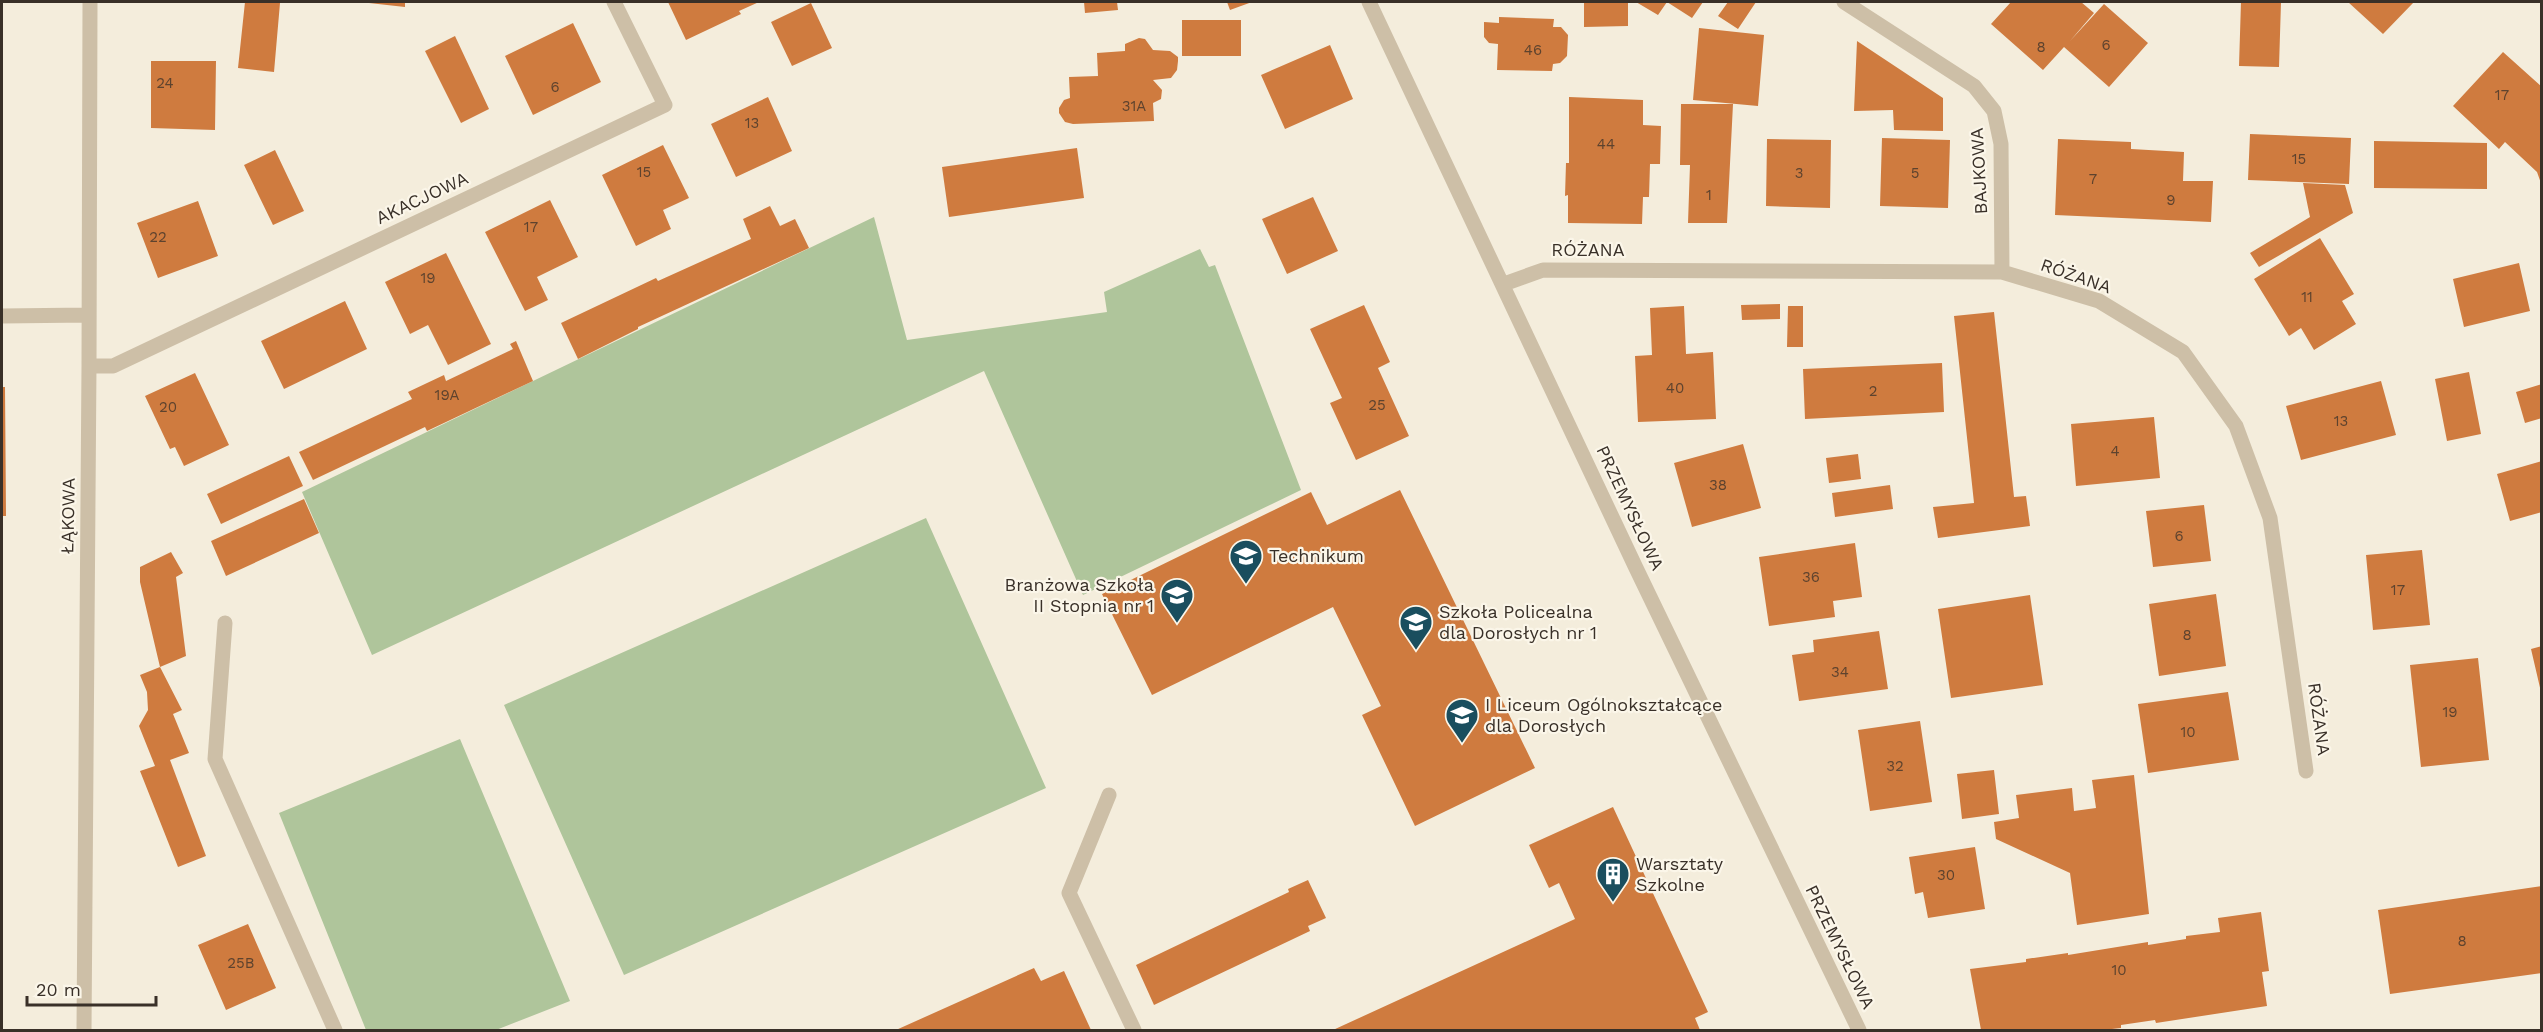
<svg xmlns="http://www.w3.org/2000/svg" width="2543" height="1032" font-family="'Work Sans',sans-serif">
	<rect width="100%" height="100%" fill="#f4eddc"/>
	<!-- green -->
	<path fill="#afc59b" d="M874,217l33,123 200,-28 -3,-20 96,-43 9,18 6,-2 86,225 -218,105 -99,-224 -612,284 -70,-163z
		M926,518l120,270 -422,187 -120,-270z
		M460,739l110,262 -74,29h-130l-87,-217z"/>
	<!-- building -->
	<path fill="#cf7b3f" d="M245,2l35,1 -6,69 -36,-4z
		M360,2h45v5z
		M668,2h91l-20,9 2,3 -55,26z
		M1084,2h33l1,8 -33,3z
		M1227,2h25l-22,8z
		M1584,2h44v24l-44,1z
		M1636,2h67l-11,16 -25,-16 -9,13z
		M1728,2h28l-18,27 -20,-13z
		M2011,2h70l13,11 -24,28 34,-37 44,39 -39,44 -45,-40 -21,23 -52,-46z
		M2241,2h40l-2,65 -40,-1z
		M2348,2h66l-31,32z
		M811,3l21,45 -40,18 -21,-44z
		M1499,17l55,2 -1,8h8l7,8 -1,21 -7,7 -7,1 -1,7 -55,-1 1,-26 -9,-1 -5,-6v-15l15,1z
		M1182,20h59v36h-59z
		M573,23l28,59 -68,33 -28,-59z
		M1699,28l65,7 -6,71 -65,-6z
		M455,36l34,73 -28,14 -36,-72z
		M1139,38l6,1 8,11 17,1 8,6v4l-1,9 -6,8 -18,2 9,10 -1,9 -8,4 1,18 -81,3 -8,-2 -6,-9v-5l5,-8 6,-2 -1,-21 29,-1 -1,-23 28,-2v-7z
		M1857,41l86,57v33l-49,-1 -1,-20 -39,1z
		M1330,45l23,54 -68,30 -24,-54z
		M2503,52l39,35v99l-5,-14 -32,-30 -6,7 -46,-43z
		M151,61h65l-1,69 -64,-2z
		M768,97l24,54 -56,26 -25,-53z
		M1569,97l74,3v25l18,1 -1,38h-10l-1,33h-6l-1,27 -74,-1v-28l-3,1 1,-33h3z
		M1681,104h52l-6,119h-39l2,-58h-10z
		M2250,134l101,4 -2,46 -101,-4z
		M1882,138l68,2 -2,68 -68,-2z
		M1767,139l64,1 -1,68 -64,-2z
		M2058,139l73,3v7l53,3 -1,29h30l-2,41 -156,-7z
		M2374,141l113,2v46l-113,-1z
		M663,145l26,53 -26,12 8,19 -35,17 -34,-71z
		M1077,148l7,50 -135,19 -7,-50z
		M275,150l29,61 -31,14 -29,-60z
		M2303,183l42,2 8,28 -94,54 -9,-14 60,-36z
		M1313,197l25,54 -51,23 -25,-55z
		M550,200l28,57 -41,20 11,23 -23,11 -40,-79z
		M198,201l20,55 -60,22 -21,-55z
		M770,206l10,20 15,-7 14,29 -171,79v2l-60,30 -17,-36 95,-45 2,3 93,-42 -8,-20z
		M2320,238l34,56 -12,7 14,23 -42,26 -13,-22 -12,8 -35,-57z
		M446,253l45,91 -43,21 -20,-40 -18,9 -25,-52z
		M2519,263l11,48 -66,16 -11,-48z
		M345,301l22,48 -83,40 -23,-48z
		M1780,304v15l-38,1 -1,-15z
		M1364,305l26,57 -12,6 31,68 -53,24 -26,-57 12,-5 -32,-69z
		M1684,306l2,48 27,-2 3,67 -78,3 -3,-66 17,-1 -2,-47z
		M1788,306h15v41h-16z
		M1994,312l20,185 12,-1 4,30 -92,12 -5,-31 41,-4 -20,-187z
		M516,341l17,40 -106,50 -2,-4 -112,53 -14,-28 113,-53 -4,-7 36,-17 2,6 67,-32 -3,-5z
		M1942,363l2,49 -139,7 -2,-50z
		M2469,372l12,62 -34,7 -12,-62z
		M195,373l34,72 -45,21 -9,-19 -5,2 -25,-53z
		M2381,381l15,54 -95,25 -15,-54z
		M2542,384v34l-17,5 -9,-31z
		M2,387h3l1,129h-4z
		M2154,417l6,61 -84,8 -5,-62z
		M1743,444l18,64 -69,19 -18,-64z
		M1858,454l3,25 -32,4 -3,-25z
		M289,456l14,30 -82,38 -14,-30z
		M2542,461v51l-32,9 -13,-47z
		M1890,485l3,24 -58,8 -3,-24z
		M1400,490l135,278 -120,58 -53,-111 19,-9 -48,-99 -181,88 -50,-101 209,-102 16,33z
		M304,499l15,34 -93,43 -15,-35z
		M2204,505l7,56 -58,6 -7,-56z
		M1855,543l7,54 -29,4 2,16 -66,9 -10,-69z
		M2422,550l8,75 -57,5 -7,-75z
		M171,552l12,21 -7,4 10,79 -26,11 -20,-85v-15z
		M2216,594l10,72 -67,10 -10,-72z
		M2030,595l13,90 -92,13 -13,-89z
		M1879,631l9,58 -89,12 -7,-46 22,-3 -1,-12z
		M2542,646v46h-1l-10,-43z
		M2478,658l11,102 -68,7 -11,-102z
		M160,667l22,43 -9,4 16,39 -19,7 36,96 -28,11 -38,-96 15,-5 -16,-40 9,-16 -1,-18 -7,-17z
		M2228,692l11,68 -91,13 -10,-69z
		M1920,721l12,81 -62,9 -12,-81z
		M1994,770l5,44 -37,5 -5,-45z
		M2134,775l15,139 -72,11 -7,-52 -74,-34 -2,-17 25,-4 -3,-23 56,-7 2,23 22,-3 -4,-28z
		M1613,807l95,205 -13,6 5,12h-367l242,-111 -16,-36 -10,5 -20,-43z
		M1975,847l10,62 -57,9 -5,-26 -8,2 -6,-37z
		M1308,880l18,38 -18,8 2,5 -156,74 -18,-40 153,-73 -1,-3z
		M2542,886v87l-152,21 -12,-84z
		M2261,912l8,59 -7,1 5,34 -111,17 -1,-3 -34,5v3l-18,2h-122l-11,-61 56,-7v-3l42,-6v2l80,-13v3l38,-6v-3l34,-4 -2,-14z
		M248,924l28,64 -50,22 -28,-65z
		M1034,968l7,13 23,-10 27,59h-195z"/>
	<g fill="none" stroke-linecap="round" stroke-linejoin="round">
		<!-- service -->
		<path stroke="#cdbfa7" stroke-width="15" d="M225,623l-10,136 120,271
			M1109,795l-40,98 65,137"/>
		<!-- minor -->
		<path stroke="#cdbfa7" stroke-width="15" d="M1369,2l267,566 223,462
			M1844,2l130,84 20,25 7,33 1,128
			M1504,284l39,-14 459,2 97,29 84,51 53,74 34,92 36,253
			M2,316l86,-1
			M89,366h24l552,-261 -51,-103
			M84,1030l5,-664 1,-364"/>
	</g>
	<!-- icons -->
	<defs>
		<g id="school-pin" transform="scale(1.725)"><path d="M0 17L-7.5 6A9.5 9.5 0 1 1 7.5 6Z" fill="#1a4e5e" stroke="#fbf6e9"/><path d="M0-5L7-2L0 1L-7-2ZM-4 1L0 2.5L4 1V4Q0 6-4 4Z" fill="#fff"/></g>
		<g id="university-pin" transform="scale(1.725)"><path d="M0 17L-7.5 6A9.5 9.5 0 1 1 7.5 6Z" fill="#1a4e5e" stroke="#fbf6e9"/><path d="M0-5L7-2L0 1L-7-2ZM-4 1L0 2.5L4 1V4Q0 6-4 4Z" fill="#fff"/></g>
		<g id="building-pin" transform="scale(1.725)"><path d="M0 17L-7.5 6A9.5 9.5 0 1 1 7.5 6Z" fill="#1a4e5e" stroke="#fbf6e9"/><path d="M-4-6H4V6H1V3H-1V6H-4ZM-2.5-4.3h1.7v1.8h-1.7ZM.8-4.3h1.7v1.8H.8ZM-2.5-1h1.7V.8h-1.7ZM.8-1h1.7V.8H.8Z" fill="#fff"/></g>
	</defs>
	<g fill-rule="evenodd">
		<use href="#school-pin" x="1246" y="556"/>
		<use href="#school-pin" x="1177" y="595"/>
		<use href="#university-pin" x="1416" y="622"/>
		<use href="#school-pin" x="1462" y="715"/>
		<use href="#building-pin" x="1613" y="874"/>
	</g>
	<g text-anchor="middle" stroke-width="4.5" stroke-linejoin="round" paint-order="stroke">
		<!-- number labels -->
		<g font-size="15" fill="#5e432e">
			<text x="2106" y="50">6</text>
			<text x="2041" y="52">8</text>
			<text x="1533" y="55">46</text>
			<text x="165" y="88">24</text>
			<text x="555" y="92">6</text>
			<text x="2502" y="100">17</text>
			<text x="1134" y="111">31A</text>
			<text x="752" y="128">13</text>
			<text x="1606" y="149">44</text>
			<text x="2299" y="164">15</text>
			<text x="644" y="177">15</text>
			<text x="1799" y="178">3</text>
			<text x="1915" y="178">5</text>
			<text x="2093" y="184">7</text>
			<text x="1709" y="200">1</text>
			<text x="2171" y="205">9</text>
			<text x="531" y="232">17</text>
			<text x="158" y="242">22</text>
			<text x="428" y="283">19</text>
			<text x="2307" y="302">11</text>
			<text x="1675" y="393">40</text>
			<text x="1873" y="396">2</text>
			<text x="447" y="400">19A</text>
			<text x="1377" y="410">25</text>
			<text x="168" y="412">20</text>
			<text x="2341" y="426">13</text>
			<text x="2115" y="456">4</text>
			<text x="1718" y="490">38</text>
			<text x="2179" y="541">6</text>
			<text x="1811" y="582">36</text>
			<text x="2398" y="595">17</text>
			<text x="2187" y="640">8</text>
			<text x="1840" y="677">34</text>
			<text x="2450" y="717">19</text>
			<text x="2188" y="737">10</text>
			<text x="1895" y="771">32</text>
			<text x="1946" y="880">30</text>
			<text x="2462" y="946">8</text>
			<text x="241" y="968">25B</text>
			<text x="2119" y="975">10</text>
		</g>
		<!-- street labels -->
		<g font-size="18" fill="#393028" stroke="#fbf6e9">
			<text transform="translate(1979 171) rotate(-93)" y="6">BAJKOWA</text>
			<text transform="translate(422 198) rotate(-25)" y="6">AKACJOWA</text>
			<text x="1588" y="256">RÓŻANA</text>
			<text transform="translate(2076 276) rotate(19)" y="6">RÓŻANA</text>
			<text transform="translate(1630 508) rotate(65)" y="6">PRZEMYSŁOWA</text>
			<text transform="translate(68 516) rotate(-89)" y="6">ŁĄKOWA</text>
			<text transform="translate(2319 719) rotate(82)" y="6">RÓŻANA</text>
			<text transform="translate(1840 947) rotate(64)" y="6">PRZEMYSŁOWA</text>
		</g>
		<!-- poi labels -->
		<g font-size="18" fill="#393028" stroke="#fbf6e9" text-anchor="start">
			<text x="1269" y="562">Technikum</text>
			<text x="1154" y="591" text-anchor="end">Branżowa Szkoła<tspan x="1154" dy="21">II Stopnia nr 1</tspan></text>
			<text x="1439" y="618">Szkoła Policealna<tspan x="1439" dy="21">dla Dorosłych nr 1</tspan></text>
			<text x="1485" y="711">I Liceum Ogólnokształcące<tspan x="1485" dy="21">dla Dorosłych</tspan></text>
			<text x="1636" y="870">Warsztaty<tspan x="1636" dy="21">Szkolne</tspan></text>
		</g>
	</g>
	<!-- border -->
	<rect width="2543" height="1032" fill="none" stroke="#393028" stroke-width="6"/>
	<!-- scale -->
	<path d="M27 996v9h129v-9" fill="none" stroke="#393028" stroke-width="3"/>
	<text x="36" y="996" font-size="18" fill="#393028" stroke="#fbf6e9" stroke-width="4.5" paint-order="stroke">20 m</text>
</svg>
